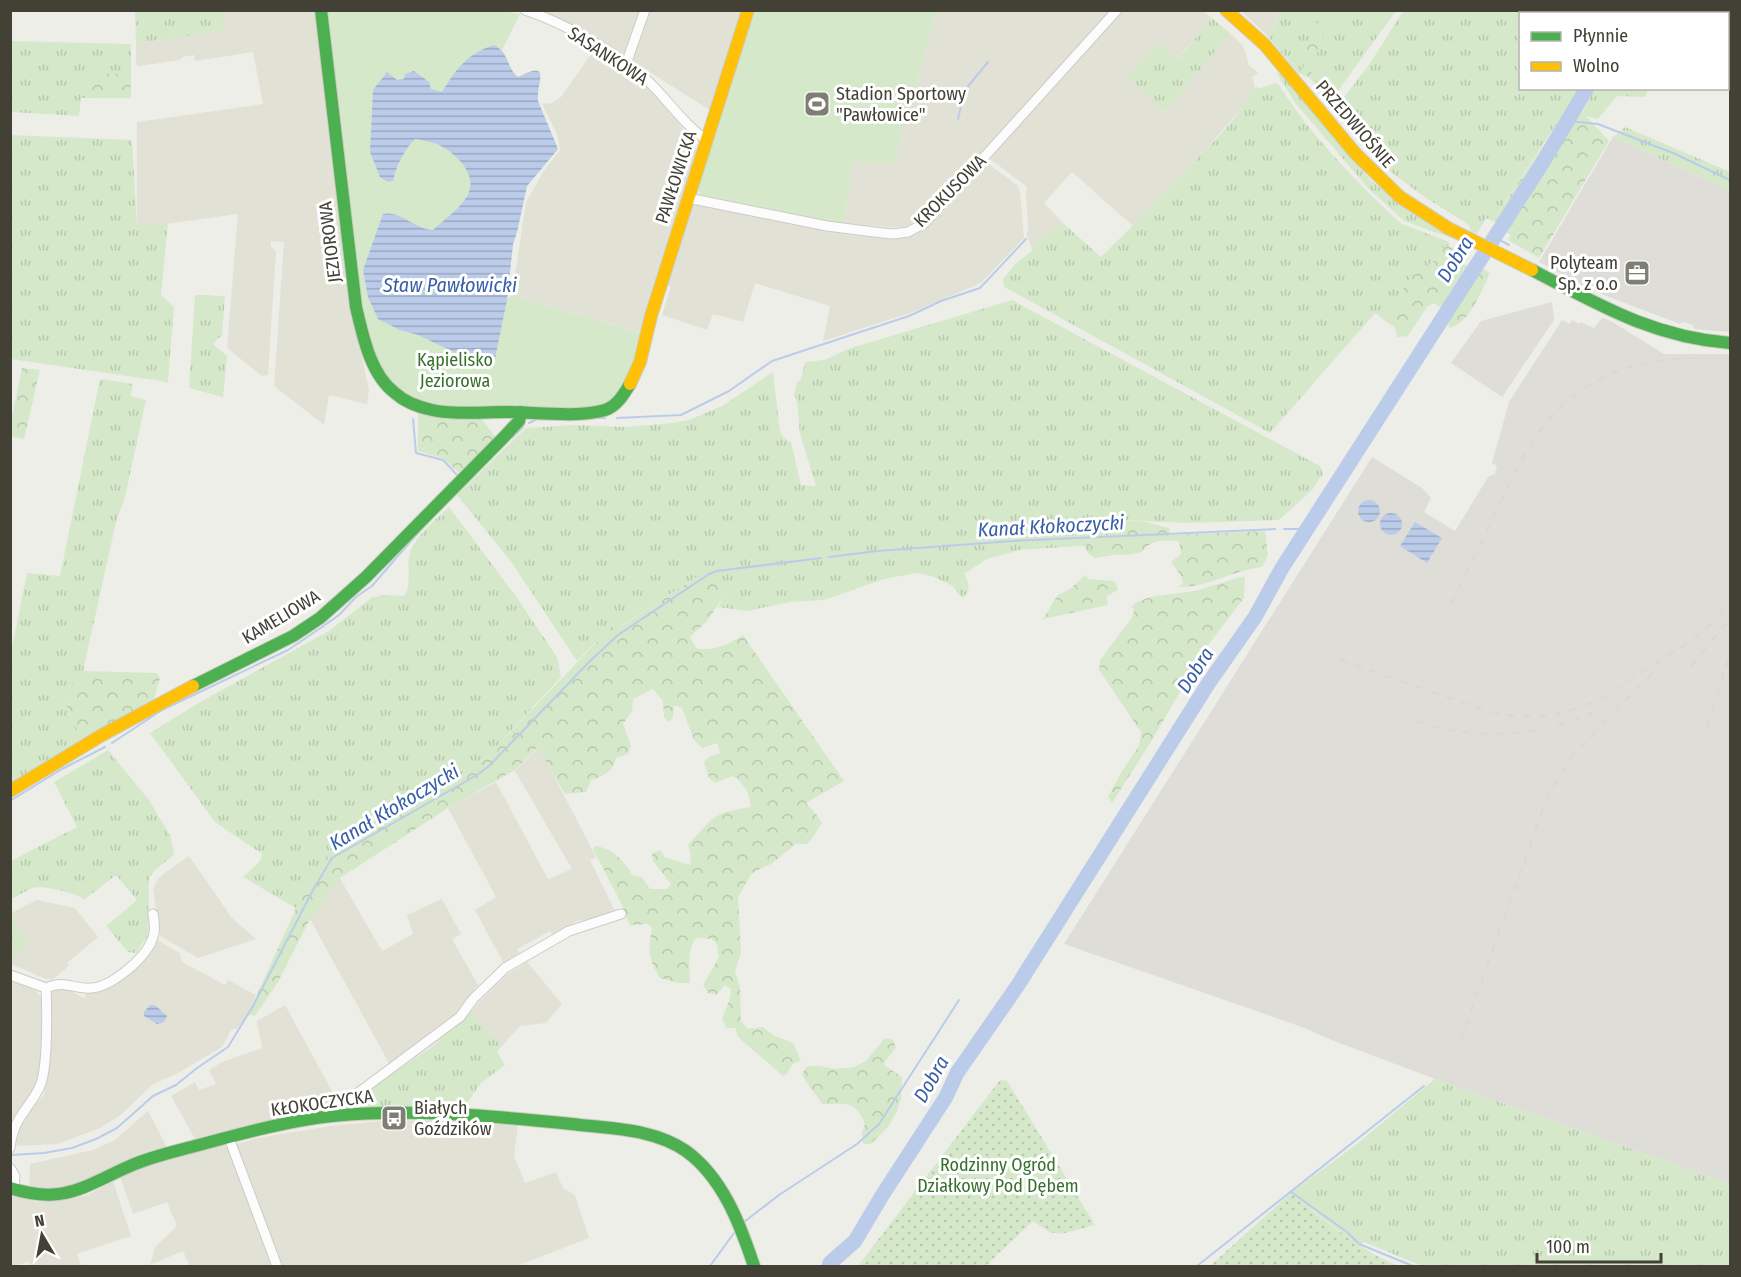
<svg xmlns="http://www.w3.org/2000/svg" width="1741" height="1277" font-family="'Fira Sans Condensed',sans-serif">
	<defs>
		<pattern id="grass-tufts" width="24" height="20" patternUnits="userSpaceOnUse" patternTransform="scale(1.5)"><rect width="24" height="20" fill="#d5e8ca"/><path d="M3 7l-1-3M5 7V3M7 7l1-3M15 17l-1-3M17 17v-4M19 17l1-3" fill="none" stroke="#b8c8ae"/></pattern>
		<pattern id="forest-crowns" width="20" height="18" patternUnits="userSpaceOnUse" patternTransform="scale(1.5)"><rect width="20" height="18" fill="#d5e8ca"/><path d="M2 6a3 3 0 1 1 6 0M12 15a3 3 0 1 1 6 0" fill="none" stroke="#b8c8ae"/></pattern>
		<pattern id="garden-dots" width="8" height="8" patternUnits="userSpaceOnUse" patternTransform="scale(1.5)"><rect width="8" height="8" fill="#d5e8ca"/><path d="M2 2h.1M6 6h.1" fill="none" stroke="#b8c8ae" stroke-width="1.8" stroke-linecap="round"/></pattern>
		<pattern id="water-rules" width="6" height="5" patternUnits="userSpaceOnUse" patternTransform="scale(1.5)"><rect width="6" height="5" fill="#bbccea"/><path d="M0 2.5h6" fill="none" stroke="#9aa7be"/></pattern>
	</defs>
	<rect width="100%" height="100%" fill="#eeeee9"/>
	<!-- residential -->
	<path fill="#e2e1d6" d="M222,11h95l36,305 16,74 -2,14 -38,-9 -5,30 -50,-39 10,-144 -13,-1v5l5,5 -8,124 -6,1 -35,-28 11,-134 -101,14v-106l126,-18 -10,-52 -58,9 -1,-6 -12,2 -2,3 -41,6 -3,-2v-20l87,-14z
		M543,11h97l-15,46 -40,-25z
		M649,11h93l-32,99 -78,-49z
		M937,11h175l-146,160 -46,48 -16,9 -60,-4 9,-62 41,2z
		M1121,11h82l9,7 -35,41 -49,16 37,37 65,-79 13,13 6,19 9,8 -6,4 3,10 -7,14 -43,49 -72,76 -61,-54 -28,31 19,20 -32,23 -5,-13 2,-2 -2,-39 1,-5 -38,-29z
		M1241,11h38l2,1 -13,24z
		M595,49l48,34 30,31 24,37 -56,182 -129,-38 14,-93 17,-30 17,-22 -3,-16 -15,-30 10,-1 9,-6z
		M986,162l31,23 3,7 4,46 -43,45 -71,30 -87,28 7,-35 -75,-23 -12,39 -30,-8 -6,16 -45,-15 9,-28 -5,-2 24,-79 5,-3 153,32 56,3 18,-8z
		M539,747l57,110 -6,3 25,51 -19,7 -19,3 -24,14 -3,-4 -33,18 2,4 -15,11 -29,-54 21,-13 -48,-89 48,-26 52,97 24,-10 -57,-98z
		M189,856l43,62 24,21 -58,19 -38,-22 -7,-47 5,-10 5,-5z
		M335,870l47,81 31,-17 -6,-19 35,-16 19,35 -9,5 26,46 -28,35 -60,45 -80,-146z
		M37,900l38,8 23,29 -31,26 2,3 -16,13h-7l-35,-15 -1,-5 17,-14 -16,-32z
		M157,940l23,13 2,9 43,23 3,-5 28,15 -8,19 -11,15h-5l-10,18 -42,25 -28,13 -31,30 -21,13 -42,16 -42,2 6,-28 22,-23 8,-104 13,-3 19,10 4,-6 12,-1 30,-20 17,-15z
		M527,962l35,42 -16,19 -26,3 -18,20 -32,-34 35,-36z
		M11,978l23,10 9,12 -4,81 -27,39 -1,5z
		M285,1005l54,99 -144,35 -24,-43 24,-14 4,8 17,-6 -7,-14 13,-8 40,-14 -5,-27z
		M148,1111l19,36 -39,13 -37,21 -23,8 -39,2 1,-27 63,-14 22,-10z
		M458,1119l19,2 4,5 9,1 7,-4 21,2 -4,31 11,27 31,-11 7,16 12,7 14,43 -72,28h-327l-7,-15 -33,14 5,-18 22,-21 -10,-24 -34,12 -13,-37 31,-14 71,-18 6,2 30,-9 72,-12 51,-5z
		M113,1181l18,55 -54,18 4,11 -4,1h-46l-2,-4 -18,4 -1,-70 27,6 32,-3 19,-4z"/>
	<!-- industrial -->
	<path fill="#deddd7" d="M1613,137l117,54v141l-36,-3 -1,-4 -9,-3 -4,2 -84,-32 -57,-30z
		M1552,302l2,18 -52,77 -51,-34 30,-42z
		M1602,318l9,3 53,33h66v830l-295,-105 -101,-38 -32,-14 -238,-83 308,-487 50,31 9,10 -7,14 31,19 33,-54 7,-3 2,-8 -5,-3 17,-61 53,-82 8,4 2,-4 8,4 1,-2 13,6z"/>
	<!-- grass -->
	<path fill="url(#grass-tufts)" d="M1566,10l5,3 -51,1v74l60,1 -88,132 -6,-3 -9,16 -6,-3 -2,-6 -46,-29 -36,-27 -52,-60 36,-47 32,-51z
		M135,11h87l2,19 -88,14z
		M1279,11h117l-66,91 -20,-24 -12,-5 -30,-37 13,-23z
		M1667,11h63v54l-2,-1v-50l-65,-1z
		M1212,18l18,15 -65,79 -38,-36 31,-33 20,16z
		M11,41l120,3v30h-43l3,24h-10l-2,18 -68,-4z
		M1276,72l8,4 87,104 34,29 53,30 -1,1 -53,-19 -35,-32 -73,-85z
		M1275,83l4,2c32,51 75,94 118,135l5,4 47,18v4l-5,1 -7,13 -24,13 -9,14 -16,36 -13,-10 -105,120 -266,-146 -1,-8 11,-14 18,-14 -1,-5 32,-23 38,34c31,-30 61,-61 90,-92 23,-24 49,-49 64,-78l6,1z
		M1594,89h55l-4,8 -28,-1 -19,23 -17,-4z
		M1625,127l105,45v19l-117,-54z
		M10,135l122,5 5,87 31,-4 -7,72 13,12 -6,75 -157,-23z
		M195,295l30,1 -3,39 -9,9 14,12 -4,41 -34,-9z
		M1012,300l308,166 3,8 -12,17 -32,29 -91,3 -68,-3 -24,8 3,24 15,3 -19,3 -6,-4 -5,-8h-5l-59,4 -33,9 -23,15c6,10 7,17 -2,24l-9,-12 -21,-10 -16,-3 -32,6 -60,21 -34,2 -43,9 -29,-4 7,-12 -29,-18 -75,49 -4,-5 -40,40 -65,-98 -55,-68 69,-67 48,-3 53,2 45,-4 17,-3 33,-14 51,-34 7,60 5,7 6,3 10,43 15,1 -16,-52 -3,-34 -3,-5 3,-13 4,-3 4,-17 19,-2 27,-12z
		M100,379l33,5 -2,12 15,4 -21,97 -9,25 -33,149c-29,25 -14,43 0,71l-72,43v-133l16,-79 33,3z
		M449,507l66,88 42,62 4,20 -70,75 -23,20 -38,23 -9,-1 -12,3 -61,42 -41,45 -11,24 -53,-31 17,-16 2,-7 -47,-32 -65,-89 50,-31 129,-71 42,-33 12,-3 21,1c9,-11 1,-32 7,-46 6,-16 26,-31 38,-43z
		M108,750l41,50 22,37 3,18 -19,15 -6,8 -1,58 -12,17 -8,-1 -22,-26 31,-26 -21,-25 -32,25c-6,-7 -42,-15 -51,-12 -8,3 -15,8 -22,11v-38l66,-34 -23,-45z
		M11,913l16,32 -16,14 -1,-46z
		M470,1012l32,34 -5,6 8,13 -24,18 -16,23 -117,1v-2l85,-59z
		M1435,1079l295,105v82h-308l-58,-24 -5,5 -68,-54 67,-50z"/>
	<!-- forest -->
	<path fill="url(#forest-crowns)" d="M1323,11h7l-20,66 -8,-3 5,-26z
		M88,74h43v24h-40z
		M1573,102l36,39 -70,117 -31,-18 3,-5 -8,-5 29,-48 -6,-3 -29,44 -5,-2z
		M1449,246l8,4 3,13 10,4 -27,42 -9,-6 -7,4 -19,29 -11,1 -2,-10 -7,-4 16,-36 9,-14 24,-13 7,-13z
		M1483,269l6,3 -1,5c-8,17 -19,47 -39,51l-1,-9z
		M22,368l18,2 -16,69 -14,-3 1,-15z
		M418,414c18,4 43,2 62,3l16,21 -37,35 -16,-15 -25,-7z
		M1120,520l26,2 23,6 1,7 95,-4 3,24 -6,12c-28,3 -55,21 -83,20l4,-4c-1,-10 -8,-13 -12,-21l10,-8 -2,-13c-14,-1 -29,-2 -37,11 -17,5 -35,3 -52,-3l-3,-7 9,-14z
		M1085,575l4,4 26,2 3,9 -11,6 1,9 -65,14 15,-24 12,-6z
		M1245,576l-1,22 -39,51 -56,96 -37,58 -4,-6 14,-26 17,-25 2,-14 -42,-62 1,-10 33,-44 1,-7 -3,-2c12,-14 50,-12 68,-17 15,-5 30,-10 46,-14z
		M696,577l21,8 8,10 -19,27 -16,15 7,12c19,1 31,-4 46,-14l101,146 -38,22 11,12 5,8c-6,8 -8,15 -15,21h-11l-25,20 -19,9 -14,24 3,56 -6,18 5,17 1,33 7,8 14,-2 13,9 18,7 8,18 -9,3 -4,9 -5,3 -45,-39 -3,-9h-9l-4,-9 8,-21 1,-9 -6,-4 -9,10 -8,-2 -5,-8 16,-28 -2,-13 -5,-5 -16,-1c-10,16 -6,28 -6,45h-13l-17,-5c-12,-20 -12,-27 -8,-50l-4,-4 -18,1 -10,-24 -27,-52 2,-3c18,2 30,16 38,30l9,1 8,12h17l4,-5 -18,-23 -1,-8 8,-3 5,7 25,8 1,-9 -3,-11c26,-28 23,-32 63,-38 -1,-13 -7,-24 -18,-31l-18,7 -6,-5 -5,-16 5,-5 11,-4 -3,-10 -15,5 -8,-8 -12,-32 -8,-3 -1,13 -4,4 -5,-5 -1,-16 -10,-12 -20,10 -1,12 -9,13 8,22 -3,8 -12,4c-3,14 -12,18 -25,22l-5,12 -21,2 -27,-47 -23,23 -67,38 -108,70 -30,41 -32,63 -23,34 -7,-2 59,-130 15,-24 26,-21 61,-42 12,-3 9,1 38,-23 23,-20 126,-131 5,5z
		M83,671l74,2 3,5 -6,22 -71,42c-14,-28 -29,-46 0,-71z
		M885,1038l8,2 3,8 -11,13v5l17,11 -1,22 -4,12 -9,16 -17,17h-8l-1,-12 3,-8c-10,-24 -19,-20 -43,-20 -7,-12 -15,-18 -20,-30l5,-8h12l16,3 19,-2 12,-6z"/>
	<!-- park -->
	<path fill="#d5e8ca" d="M497,10l23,4 -18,36c7,9 8,20 16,27 34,-17 18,4 20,24l20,48 -31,37 -10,46 -4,12 -6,55 5,-4 131,39 -14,42 -13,21 -15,10h-166c-13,-2 -32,-11 -42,-21 -19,-21 -29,-68 -35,-96l-30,-279z
		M753,11h184l-43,153 -41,-2 -9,62 -143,-27 -4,-12z"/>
	<!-- garden -->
	<path fill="url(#garden-dots)" d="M1000,1080l7,1 88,144 -34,9 -12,-2 -16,-11 -43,41 -2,4h-130z
		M1291,1193c34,28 67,57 108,73h-189z"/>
	<!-- parking -->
	<path fill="#deddd8" d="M1631,232l16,11 -29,45 -16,-10z
		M1488,658l15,8 -10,21 -16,-7z
		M1346,1002l13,5 2,-5 5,2 -7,20 -5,-2 -2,3 -13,-5z
		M1571,1077l19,7 -8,22 -6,-2 -2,6 -7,-2 2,-6 -6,-2z"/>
	<!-- water -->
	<path fill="url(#water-rules)" d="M494,45c16,9 12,23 24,32 35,-17 18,4 20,24l20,48 -31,37 -10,46 -4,12 -6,56 -14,68 -33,-13 -42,-20 -18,-5 -22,-11 -10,-22 -5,-27 20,-56c18,-4 31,15 50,16 12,-11 30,-23 36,-38 8,-21 -18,-43 -35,-49 -6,-2 -13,-3 -19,-4 -11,11 -19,27 -22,42l-5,1 -8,-5 -10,-25 3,-62 14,-18 10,8 7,-1 1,-5 9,-3 15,11 2,7 11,3c15,-24 25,-38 52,-47z
		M1358 511a11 11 0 1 1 22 0a11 11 0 1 1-22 0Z
		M1380 524a11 11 0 1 1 22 0a11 11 0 1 1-22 0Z
		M1415,522l27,16 -15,25 -27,-17z
		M150,1005h5l12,11 -3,6 -7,2 -13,-8v-4z"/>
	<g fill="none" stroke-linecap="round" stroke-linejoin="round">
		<!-- stream -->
		<path stroke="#bbccea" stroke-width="2" d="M1655,12l2,2
			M1728,47l2,1
			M958,119l7,-29 23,-28
			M1568,121l30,3 75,29 57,27
			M1494,237l15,8
			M583,418h22
			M617,418l64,-3 48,-24 43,-30 137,-45 32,-15 39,-13 46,-49
			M413,419l3,34 27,7 15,16
			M529,423l10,-5
			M512,438l11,-11
			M1284,529h25
			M829,557l48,-6 136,-10 262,-12
			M112,743l50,-33 126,-60 34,-23 17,-12 17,-18 16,-11 57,-66
			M10,801l52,-32 43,-22
			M10,1155l34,-2 28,-5 24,-9 21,-11 36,-32 23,-11 21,-17 31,-21 25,-41 60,-116 19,-32 145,-83 12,-9 100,-104 29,-27 91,-61 8,-3 104,-13
			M1291,1192l56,40 12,12 54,22
			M744,1222l35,-27 78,-51 22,-20 80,-124
			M710,1266l24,-33
			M1197,1266l227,-180"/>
		<!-- river -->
		<path stroke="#bbccea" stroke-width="15" d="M1653,14l4,-4
			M829,1266l1,-3 25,-22 28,-47 63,-97 11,-24 61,-88 190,-301 47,-67 27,-49 261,-406 44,-74"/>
		<!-- street casing -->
		<g stroke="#ccccc6" stroke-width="11">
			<path id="street" d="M525,10c39,13 93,43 123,71 20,19 36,44 59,59
				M626,64l19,-54
				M688,198l139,28 47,6 19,2 15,-2 15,-8 8,-8 186,-206
				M10,975l36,13
				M46,988c20,-9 27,2 45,0 21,-1 56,-31 62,-51 3,-7 1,-16 0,-23
				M339,1116v-5l4,-7 117,-87 13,-18 32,-31 64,-37 52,-17
				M229,1138l48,128
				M10,1148c3,-31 19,-38 30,-62 8,-18 7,-77 6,-98
				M10,1168l5,8 -1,14"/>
		</g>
		<!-- fast casing -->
		<g stroke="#ccccc0" stroke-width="14">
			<path id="fast" d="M321,10l35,297c7,29 14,67 39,86 10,9 23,14 37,17 24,5 49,2 73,2 29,0 74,6 100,-2 12,-4 19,-16 25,-26
				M1532,270c67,35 121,67 198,73
				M193,686l100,-50 27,-18 46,-41 137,-139 16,-17 2,-9
				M10,1188c54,17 72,-1 120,-22 20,-9 43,-14 65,-20 45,-12 91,-25 137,-30 80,-8 161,0 240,8 38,5 81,4 114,27 37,27 54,73 68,115"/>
		</g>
		<!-- slow casing -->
		<g stroke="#ccccc0" stroke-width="14">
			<path id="slow" d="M1226,10l39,35 90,108 45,44 48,31 84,42
				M630,384l10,-22 11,-46 97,-306
				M10,791l92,-56 91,-49"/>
		</g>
		<!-- street -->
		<use href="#street" stroke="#fcfcfc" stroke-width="9"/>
		<!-- fast -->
		<use href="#fast" stroke="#4caf50" stroke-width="12"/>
		<!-- slow -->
		<use href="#slow" stroke="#ffc107" stroke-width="12"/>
		<!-- rail -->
		<path stroke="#d8d8d7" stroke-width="2" stroke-dasharray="8 8" stroke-linecap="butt" d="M1451,604c16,-32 31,-63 46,-95 31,-64 53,-113 124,-139 34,-12 74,-13 109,-12
			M1681,648l28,-22 21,-21
			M1340,660l144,50c45,12 78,7 120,-13l83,-54
			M1691,666l39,-47
			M1415,721c59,20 128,17 184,-12
			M1707,728l23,-74
			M1460,1042l87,-245 25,-41 86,-89"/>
	</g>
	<!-- icons -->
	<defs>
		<g id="stadium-square" transform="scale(1.35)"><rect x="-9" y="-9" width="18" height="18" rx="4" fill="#7f7e74" stroke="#fff"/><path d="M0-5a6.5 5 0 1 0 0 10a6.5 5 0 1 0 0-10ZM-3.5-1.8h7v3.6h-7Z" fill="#fff"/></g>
		<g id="office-square" transform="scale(1.35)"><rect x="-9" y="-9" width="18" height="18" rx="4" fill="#7f7e74" stroke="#fff"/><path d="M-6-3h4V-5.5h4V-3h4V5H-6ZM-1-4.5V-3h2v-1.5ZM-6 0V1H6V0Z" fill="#fff"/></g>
		<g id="bus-square" transform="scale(1.35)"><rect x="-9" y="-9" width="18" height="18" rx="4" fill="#7f7e74" stroke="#fff"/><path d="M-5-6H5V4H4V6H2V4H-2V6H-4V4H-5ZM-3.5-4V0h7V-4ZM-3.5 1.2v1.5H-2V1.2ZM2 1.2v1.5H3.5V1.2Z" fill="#fff"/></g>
	</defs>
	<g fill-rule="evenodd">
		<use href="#stadium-square" x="817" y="104"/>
		<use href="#office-square" x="1637" y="273"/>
		<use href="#bus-square" x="394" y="1118"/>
	</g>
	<g text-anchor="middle" stroke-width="6" stroke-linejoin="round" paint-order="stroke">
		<!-- street labels -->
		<g font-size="18" fill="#434135" stroke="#fff">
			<text transform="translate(608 56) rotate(33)" y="6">SASANKOWA</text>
			<text transform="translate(1355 124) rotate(49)" y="6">PRZEDWIOŚNIE</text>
			<text transform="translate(676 177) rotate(-72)" y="6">PAWŁOWICKA</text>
			<text transform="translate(950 191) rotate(-45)" y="6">KROKUSOWA</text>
			<text transform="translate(330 242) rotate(-97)" y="6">JEZIOROWA</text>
			<text transform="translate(281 617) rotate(-31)" y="6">KAMELIOWA</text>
			<text transform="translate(322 1103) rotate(-8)" y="6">KŁOKOCZYCKA</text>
		</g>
		<!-- poi labels -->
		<g font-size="18" fill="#434135" stroke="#fff" text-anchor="start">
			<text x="836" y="100">Stadion Sportowy<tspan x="836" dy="21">"Pawłowice"</tspan></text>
			<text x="1618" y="269" text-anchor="end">Polyteam<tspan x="1618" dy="21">Sp. z o.o</tspan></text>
			<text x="414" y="1114">Białych<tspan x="414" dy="21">Goździków</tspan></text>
		</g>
		<!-- park labels -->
		<g font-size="18" fill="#37712d" stroke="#fff">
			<text x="455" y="366">Kąpielisko<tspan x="455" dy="21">Jeziorowa</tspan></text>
			<text x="998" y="1171">Rodzinny Ogród<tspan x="998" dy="21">Działkowy Pod Dębem</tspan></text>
		</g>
		<!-- water labels -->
		<g font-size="20" font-style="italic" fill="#375ea7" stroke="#fff">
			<text transform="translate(1455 259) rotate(-58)" y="7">Dobra</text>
			<text x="450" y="292">Staw Pawłowicki</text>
			<text transform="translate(1051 526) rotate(-3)" y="7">Kanał Kłokoczycki</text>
			<text transform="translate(1195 670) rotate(-57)" y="7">Dobra</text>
			<text transform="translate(394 807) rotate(-31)" y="7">Kanał Kłokoczycki</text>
			<text transform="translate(931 1079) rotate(-60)" y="7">Dobra</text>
		</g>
	</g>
	<!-- border -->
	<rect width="1741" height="1277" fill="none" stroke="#434135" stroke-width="24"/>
	<!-- legend -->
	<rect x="1519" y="12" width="210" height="78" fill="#ffffff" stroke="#b4b3ae" stroke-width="1.5"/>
	<rect x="1531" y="32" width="30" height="9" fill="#4caf50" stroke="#b4b3ae" stroke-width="1.5"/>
	<text x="1573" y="42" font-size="18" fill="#434135">Płynnie</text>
	<rect x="1531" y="62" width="30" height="9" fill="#ffc107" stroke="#b4b3ae" stroke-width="1.5"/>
	<text x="1573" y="72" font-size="18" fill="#434135">Wolno</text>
	<!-- north arrow -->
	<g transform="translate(42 1235) rotate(350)" stroke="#ffffff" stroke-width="4.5" paint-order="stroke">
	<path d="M0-4.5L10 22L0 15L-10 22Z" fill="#434135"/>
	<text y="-9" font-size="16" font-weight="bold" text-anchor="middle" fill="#434135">N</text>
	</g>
	<!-- scale -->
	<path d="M1537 1253v9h124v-9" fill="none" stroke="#434135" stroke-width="3"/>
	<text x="1546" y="1253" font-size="18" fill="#434135" stroke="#ffffff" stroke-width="4.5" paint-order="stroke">100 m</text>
</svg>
